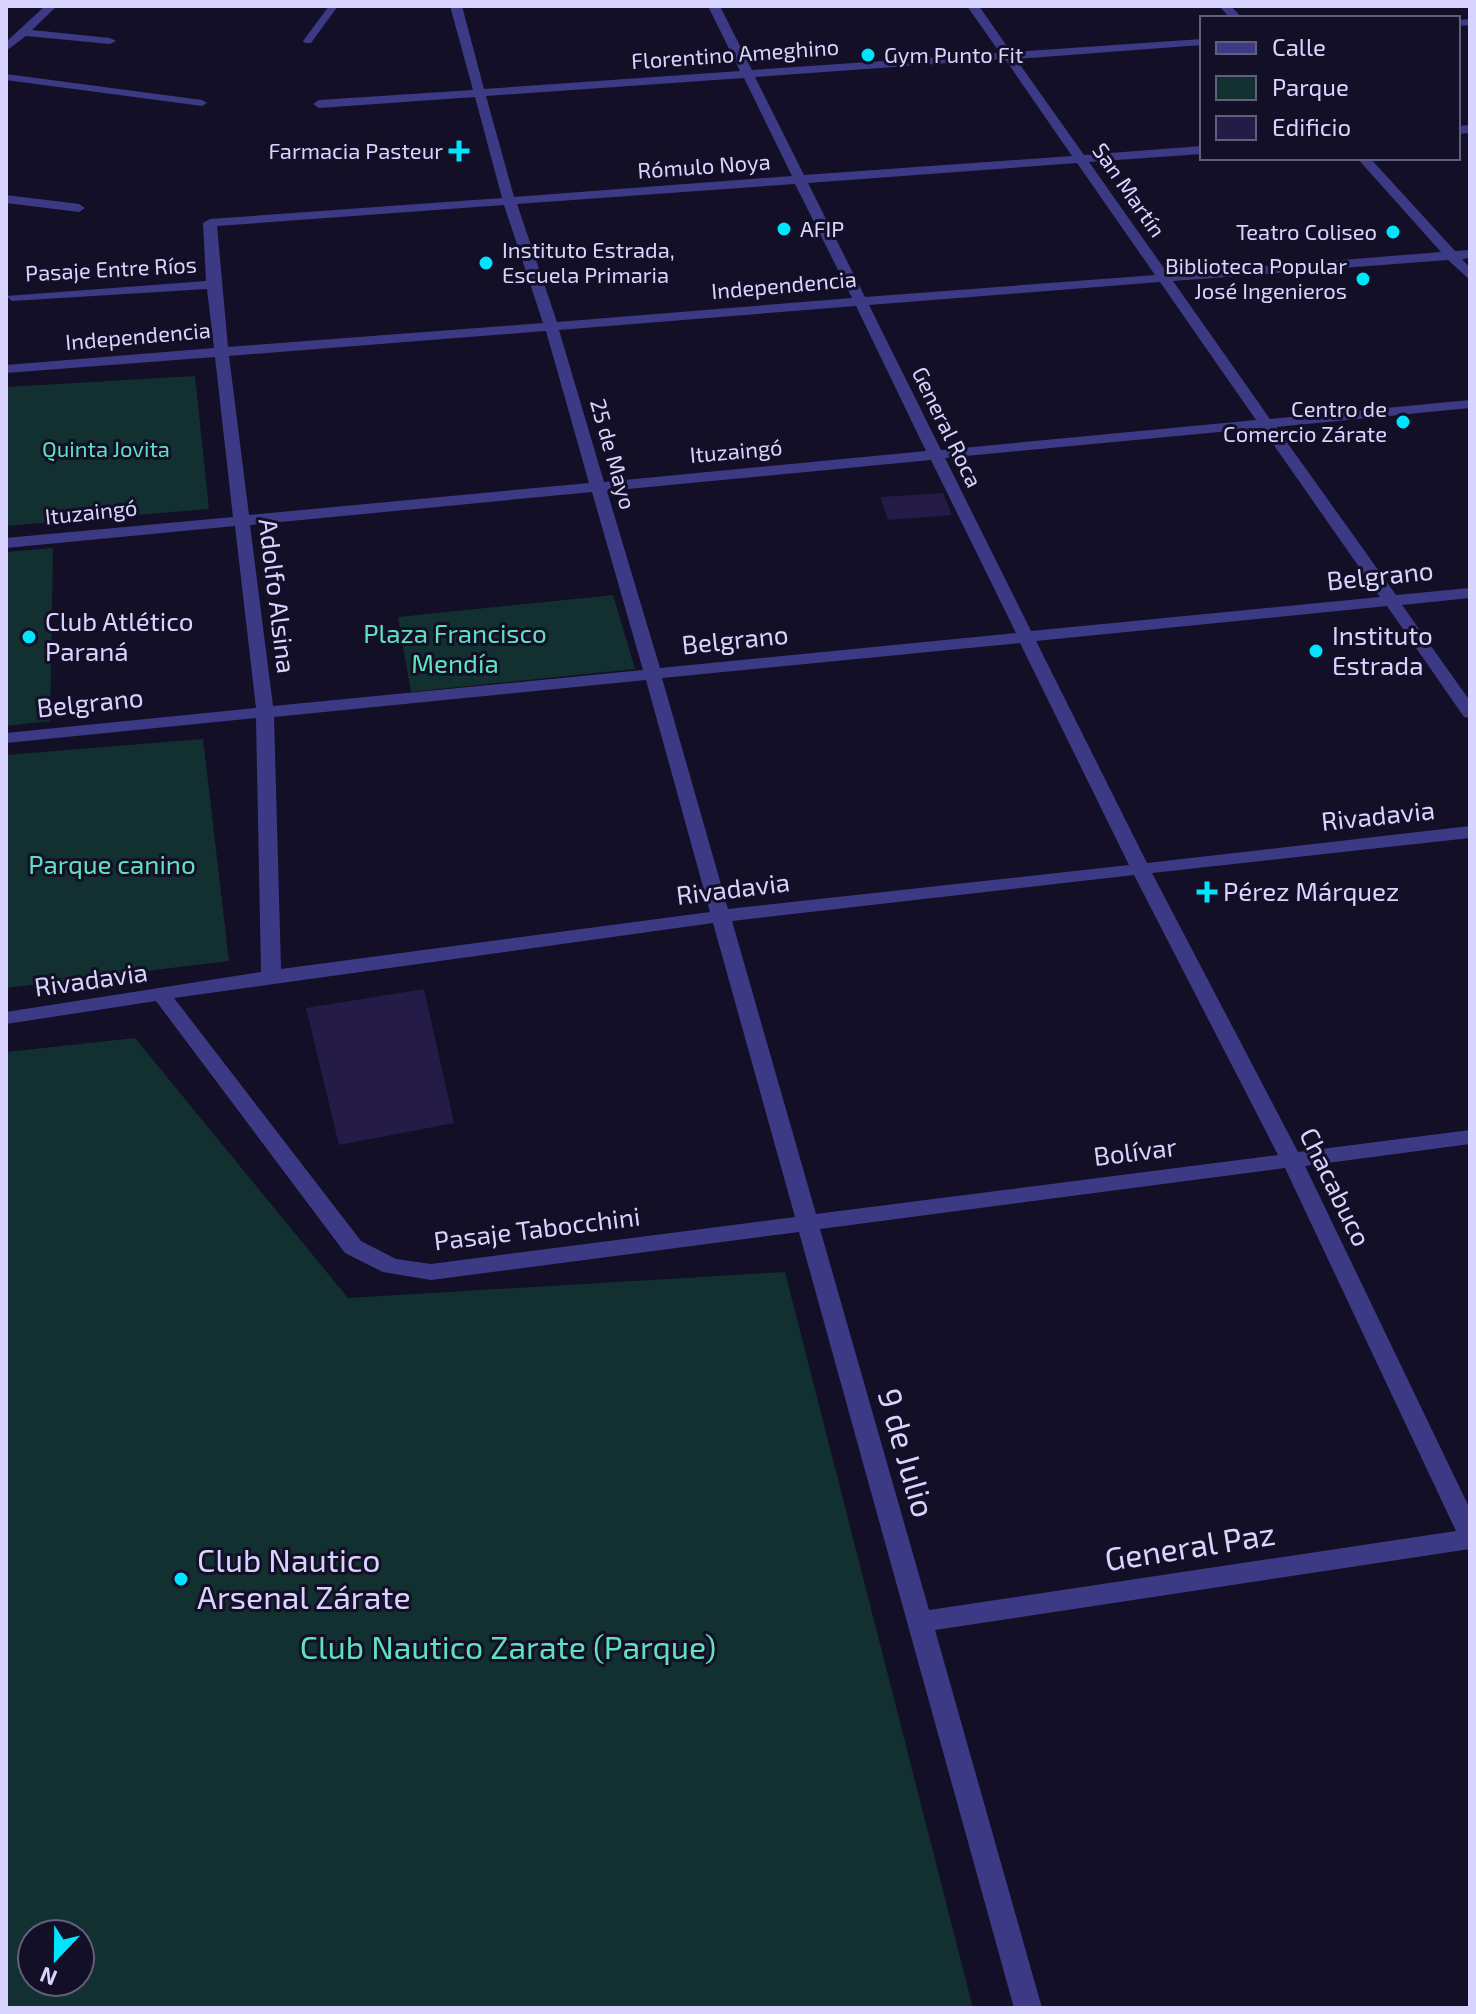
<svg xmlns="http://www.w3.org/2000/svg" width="1476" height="2014" font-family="'Exo 2',sans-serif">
	<rect width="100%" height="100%" fill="#130f26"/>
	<!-- green -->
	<path fill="#12302f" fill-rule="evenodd" d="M195,376l14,133 -203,17v-139z
		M53,548l-3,173 -44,5v-174z
		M613,595l22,74 -224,23 -13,-75z
		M203,739l26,222 -223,27v-233z
		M135,1038l213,260 437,-26 188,736h-967v-956zM80,1934v48h-48v-48z"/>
	<!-- building -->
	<path fill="#241b47" d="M943,493l9,22 -64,5 -8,-23z
		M424,989l30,134 -115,22 -33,-137z"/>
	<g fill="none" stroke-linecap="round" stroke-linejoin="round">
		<!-- service -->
		<path fill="#3d3a85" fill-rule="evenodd" d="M329,6h9l-27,37h-6l-2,-2z
			M6,74l196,26 5,3 -5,3 -196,-26z"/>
		<!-- minor -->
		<path fill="#3d3a85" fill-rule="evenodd" d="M45,6h12l-25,24 78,8 6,3 -6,3 -84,-8 -20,15v-9z
			M450,6h12l22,83 256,-18 -32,-65h12l32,64 248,-17 -33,-47h12l32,46 191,-13v6l-186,14 68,96 118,-9v8l-113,8 79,112 273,-22 -84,-94h13l85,93 15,-1v8l-8,1 8,9v12l-22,-20 -275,21 97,138 200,-19v8l-194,19 120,168 74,-7v10l-68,7 68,96v17l-6,-1 -77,-111 -351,35 111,222 323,-37v12l-318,35 146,279 172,-22v14l-165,22 165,343v40l-535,81 107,378h-28l-215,-776 -368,48 -48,-8 -38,-19 -189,-252 -150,23v-12l255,-40 -5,-254 -250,25v-10l250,-25 -21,-182 -229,22v-10l227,-21 -18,-160 -209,16v-8l208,-17 -7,-59 -195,12 -6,-5 200,-15 -3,-58 7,-4 292,-21 -27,-101 -156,11 -6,-4 6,-4 154,-10zM1005,59l67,97 -268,19 -49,-98zM744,78l48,98 -278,21 -28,-101zM1077,163l78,112 -290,22 -57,-114zM795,184l57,114 -295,24 -40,-118zM504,205l39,118 -315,24 -11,-121zM1160,282l96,138 -315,30 -72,-145zM856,306l70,145 -322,31 -45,-152zM546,331l43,152 -340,32 -20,-159zM1262,428l118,169 -349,34 -86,-173zM931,460l85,173 -356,35 -53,-177zM592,492l51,178 -370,36 -23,-181zM1020,643l109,222 -401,44 -66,-231zM646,680l64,232 -429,57 -7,-252zM1134,875l144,280 -462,59 -84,-293zM713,923l82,294 -364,47 -35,-5 -35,-18 -187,-243zM1285,1168l171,363 -527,79 -109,-381z
			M1219,6h12l11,12h-12z
			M1470,19v6l-12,1v-6z
			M1470,125v8l-12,1v-8z
			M6,195l73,9 6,4 -6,4 -73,-9z"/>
	</g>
	<!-- markers -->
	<g fill="#00e5ff" stroke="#130f26" stroke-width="3">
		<circle cx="868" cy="55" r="8"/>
		<path d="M455 139h8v8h8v8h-8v8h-8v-8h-8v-8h8z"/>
		<circle cx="784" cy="229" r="8"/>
		<circle cx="1393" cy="232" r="8"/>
		<circle cx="486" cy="263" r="8"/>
		<circle cx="1363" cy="279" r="8"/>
		<circle cx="1403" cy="422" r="8"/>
		<circle cx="29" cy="637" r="8"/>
		<circle cx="1316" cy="651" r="8"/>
		<path d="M1203 880h8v8h8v8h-8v8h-8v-8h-8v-8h8z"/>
		<circle cx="181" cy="1579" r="8"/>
	</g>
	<g text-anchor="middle" stroke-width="6" stroke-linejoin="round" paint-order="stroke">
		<!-- far-street labels -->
		<g font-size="22" fill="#d9d4ff" stroke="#130f26">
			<text transform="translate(735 54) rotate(-4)" y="8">Florentino Ameghino</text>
			<text transform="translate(704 166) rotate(-4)" y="8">Rómulo Noya</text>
			<text transform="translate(1129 190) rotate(55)" y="8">San Martín</text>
			<text transform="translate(111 269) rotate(-3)" y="8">Pasaje Entre Ríos</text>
			<text transform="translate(784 285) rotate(-5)" y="8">Independencia</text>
			<text transform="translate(138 336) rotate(-5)" y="8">Independencia</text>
			<text transform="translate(947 427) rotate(64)" y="8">General Roca</text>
			<text transform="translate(736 451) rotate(-5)" y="8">Ituzaingó</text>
			<text transform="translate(613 454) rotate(74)" y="8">25 de Mayo</text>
			<text transform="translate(91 512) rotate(-6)" y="8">Ituzaingó</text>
		</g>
		<!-- far-poi labels -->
		<g font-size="22" fill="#d9d4ff" stroke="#130f26" text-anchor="end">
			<text x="884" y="63" text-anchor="start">Gym Punto Fit</text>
			<text x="443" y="159">Farmacia Pasteur</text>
			<text x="800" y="237" text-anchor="start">AFIP</text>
			<text x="1377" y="240">Teatro Coliseo</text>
			<text x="502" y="258" text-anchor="start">Instituto Estrada,<tspan x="502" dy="25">Escuela Primaria</tspan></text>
			<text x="1347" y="274">Biblioteca Popular<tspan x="1347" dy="25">José Ingenieros</tspan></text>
			<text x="1387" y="417">Centro de<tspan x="1387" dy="25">Comercio Zárate</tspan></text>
		</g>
		<!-- far-park labels -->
		<g font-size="22" fill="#5fe0c0" stroke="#130f26">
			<text x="106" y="457">Quinta Jovita</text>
		</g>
		<!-- street labels -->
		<g font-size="26" fill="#d9d4ff" stroke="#130f26">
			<text transform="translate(1380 576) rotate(-6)" y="9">Belgrano</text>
			<text transform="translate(277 596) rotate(83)" y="9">Adolfo Alsina</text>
			<text transform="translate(735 640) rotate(-6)" y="9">Belgrano</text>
			<text transform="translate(90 703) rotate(-6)" y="9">Belgrano</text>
			<text transform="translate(1378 816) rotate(-6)" y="9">Rivadavia</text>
			<text transform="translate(733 889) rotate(-7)" y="9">Rivadavia</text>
			<text transform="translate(91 980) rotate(-8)" y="9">Rivadavia</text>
			<text transform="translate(1135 1152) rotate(-7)" y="9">Bolívar</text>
			<text transform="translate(1335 1187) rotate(64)" y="9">Chacabuco</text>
			<text transform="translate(537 1229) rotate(-7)" y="9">Pasaje Tabocchini</text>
		</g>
		<!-- poi labels -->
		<g font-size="26" fill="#d9d4ff" stroke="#130f26" text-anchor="start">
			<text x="45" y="631">Club Atlético<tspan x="45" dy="30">Paraná</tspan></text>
			<text x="1332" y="645">Instituto<tspan x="1332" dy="30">Estrada</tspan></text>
			<text x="1223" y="901">Pérez Márquez</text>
		</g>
		<!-- park labels -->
		<g font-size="26" fill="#5fe0c0" stroke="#130f26">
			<text x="455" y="643">Plaza Francisco<tspan x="455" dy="30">Mendía</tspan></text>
			<text x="112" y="874">Parque canino</text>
		</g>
		<!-- near-street labels -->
		<g font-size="32" fill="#d9d4ff" stroke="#130f26">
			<text transform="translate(906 1453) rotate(74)" y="11">9 de Julio</text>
			<text transform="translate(1190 1547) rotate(-9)" y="11">General Paz</text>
		</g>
		<!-- near-poi labels -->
		<g font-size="32" fill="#d9d4ff" stroke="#130f26" text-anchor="start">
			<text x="197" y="1572">Club Nautico<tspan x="197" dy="37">Arsenal Zárate</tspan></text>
		</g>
		<!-- near-park labels -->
		<g font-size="32" fill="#5fe0c0" stroke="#130f26">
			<text x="508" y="1659">Club Nautico Zarate (Parque)</text>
		</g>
	</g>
	<!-- border -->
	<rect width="1476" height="2014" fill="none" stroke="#d9d4ff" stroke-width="16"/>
	<!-- legend -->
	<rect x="1200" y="16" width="260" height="144" fill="#130f26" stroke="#625e7d" stroke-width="2"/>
	<rect x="1216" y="42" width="40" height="12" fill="#3d3a85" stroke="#625e7d" stroke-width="2"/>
	<text x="1272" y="56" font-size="24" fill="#d9d4ff">Calle</text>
	<rect x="1216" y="76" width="40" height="24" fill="#12302f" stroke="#625e7d" stroke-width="2"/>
	<text x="1272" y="96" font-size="24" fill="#d9d4ff">Parque</text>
	<rect x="1216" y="116" width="40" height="24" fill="#241b47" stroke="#625e7d" stroke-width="2"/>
	<text x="1272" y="136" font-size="24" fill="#d9d4ff">Edificio</text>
	<!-- north arrow -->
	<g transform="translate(56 1958) rotate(202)"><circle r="38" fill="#130f26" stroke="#625e7d" stroke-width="2"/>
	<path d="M0-6L14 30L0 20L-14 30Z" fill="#00e5ff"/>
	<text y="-12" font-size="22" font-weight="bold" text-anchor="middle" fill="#d9d4ff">N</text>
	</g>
</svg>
